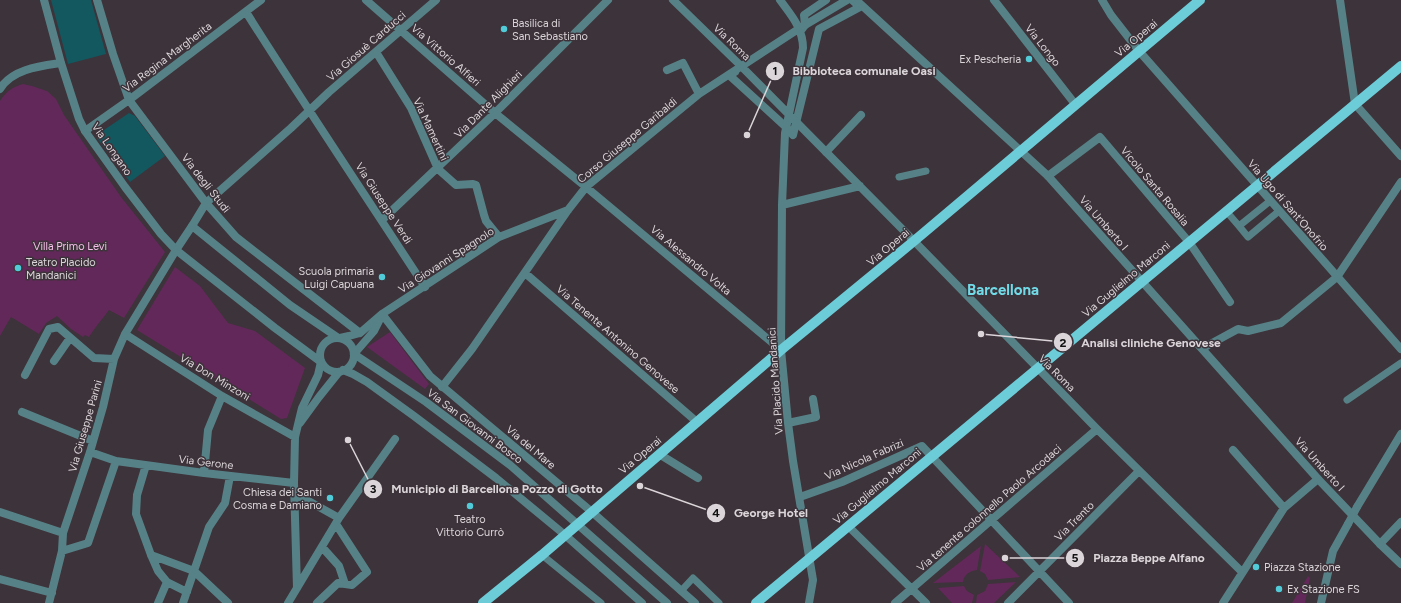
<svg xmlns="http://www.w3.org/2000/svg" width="1401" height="603" font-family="Figtree,sans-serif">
	<rect width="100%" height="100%" fill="#3d333a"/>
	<!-- green -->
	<path fill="#622859" d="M23,84l9,2 15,5 9,8 8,16 57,82 44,55 -41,66 -15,-8c-7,10 -14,17 -20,27l-4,-2 -2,2 -12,-8 -14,-13 -11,7 -7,11 -28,-17 -11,19v-235c6,-9 12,-14 23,-17z
		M175,267l25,19 28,37 27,8 50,37 -18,50 -6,1 -144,-89z
		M390,332l39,52 -4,5 -58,-42z
		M985,544l35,33 -32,3 -3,-6 -5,-3z
		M981,546l-4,24c-8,1 -13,5 -14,12l-30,1z
		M1308,576l2,2 -5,25h-13z
		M1016,582l-22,21h-18l1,-8 8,-4 3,-7z
		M964,586l3,5 7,4 -2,8h-20l-14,-15z"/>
	<!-- water -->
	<path fill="#13575f" d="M51,0h40l15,54 -38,10z
		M129,113l6,3 30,40 -35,26 -33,-44 1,-4z"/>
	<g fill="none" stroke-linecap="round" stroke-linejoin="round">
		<!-- service -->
		<path stroke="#568287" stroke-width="7" d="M899,177l27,-6
			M1226,211l13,15 31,-25
			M1239,226l9,11 31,-26
			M1347,400l54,-37
			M542,555l59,48
			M681,591l12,-13 26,25"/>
		<!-- pedestrian -->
		<path stroke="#568287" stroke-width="8" d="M994,0l81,104
			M802,29l3,-4 -1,-10 22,-15
			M735,72l-6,3 57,52 7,8 26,-106 41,-22 -8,-7
			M826,152l35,-37"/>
		<!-- minor -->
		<path stroke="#568287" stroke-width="8" d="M97,0l16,54 16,46 77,103 30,34 124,96
			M366,0l129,113 91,74 195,163
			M673,0l68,66 173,175 183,188 145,143
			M780,0c11,15 23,28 23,48l-18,85 -3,72 -1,145 7,73 5,38 20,119 -4,23
			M1102,0l9,15 28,36
			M1340,0l15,104 46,52
			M246,12c58,92 119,183 179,275
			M376,52l35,56 27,61 18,16 17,-1 3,1 8,30 2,6 13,16
			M667,70l16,-7 16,31
			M85,131l44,-31 132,-100
			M1048,176l52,-39 89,105 41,60
			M782,205l78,-19
			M382,220l113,-107 113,-113
			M192,226l14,-23 85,-75 38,-36 107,-92
			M525,273l172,149
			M382,314l48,62 162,136
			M125,334l97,62 73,41
			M340,338l9,-2 11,-3 22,-19 117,-77 69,-27
			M1203,348l35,-19 10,2 33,-8 56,-46 64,-95
			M354,354l20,-23 7,-14
			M54,361l16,-23
			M25,375l24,-46 9,-2 36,31 20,1
			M442,387l30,-38 96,-139 18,-23 113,-93 101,-66 47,-28
			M22,412l71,29
			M300,423l19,-26 20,-25
			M788,423l28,-6 -3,-18
			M1233,450l51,58
			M90,452l26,9 88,12 90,10
			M659,454l39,24
			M146,465l-9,30 -1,19 15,41 7,16 9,11 -9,21
			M204,473l4,-43 14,-34
			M294,493l45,25
			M800,497l42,-15 80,-36 147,157
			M0,512l63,21
			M848,526l78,77
			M1380,544l21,-22
			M322,547l17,19 6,18
			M62,551l26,-8 28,-82
			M151,555l43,16 34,32
			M0,579l52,14
			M167,582l20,10
			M297,588l-3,-105 1,-46 7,-29 16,-33 3,-13
			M49,603l13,-52 1,-18 27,-81 13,-45 11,-48 11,-25 51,-84
			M183,603l26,-76 16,-24 5,-27
			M288,603l51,-85 56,-79
			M317,603l21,-20 14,2 15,-13 -31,-48
			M895,603l202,-174
			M1008,603l131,-132
			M1223,603l61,-95 34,-29"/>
		<!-- tertiary -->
		<path stroke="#568287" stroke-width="8" d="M44,0l17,63 18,56 6,12 40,56 36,47 15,16 99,78 46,34
			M856,0l192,176 270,303 62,65 21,20
			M1139,51l262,298
			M0,89c12,-20 41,-23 61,-26
			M176,250l16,-24 98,79 47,32
			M320 355a17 17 0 1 1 34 0a17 17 0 1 1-34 0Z
			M354,354l72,48 84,63 157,138
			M343,370l10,4 14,8 47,34 82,62 69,57 77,68
			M1357,507l44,-73
			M592,512l103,91
			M1321,603l12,-52 15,-27"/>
		<!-- primary -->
		<path stroke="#6cccd8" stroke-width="10" d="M483,603l59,-48 239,-205 133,-109 286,-241
			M756,603l645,-537"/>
		<!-- tertiary-bridge -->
		<path stroke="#568287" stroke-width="8" d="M1348,524l9,-17"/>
	</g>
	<!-- markers -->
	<g fill="#52cbd9" stroke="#3d333a" stroke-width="1.5">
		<circle cx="504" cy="29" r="4"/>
		<circle cx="1029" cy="59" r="4"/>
		<circle cx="18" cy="268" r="4"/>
		<circle cx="382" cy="277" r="4"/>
		<circle cx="330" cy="498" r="4"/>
		<circle cx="470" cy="506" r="4"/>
		<circle cx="1256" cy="567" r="4"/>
		<circle cx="1279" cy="589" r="4"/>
	</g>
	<g text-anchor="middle" stroke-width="3" stroke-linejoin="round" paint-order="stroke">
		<!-- poi labels -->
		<g font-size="11" fill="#dbd5d9" stroke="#3d333a" text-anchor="start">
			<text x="512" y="27">Basilica di<tspan x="512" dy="13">San Sebastiano</tspan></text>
			<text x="1021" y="63" text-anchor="end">Ex Pescheria</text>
			<text x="26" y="266">Teatro Placido<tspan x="26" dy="13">Mandanici</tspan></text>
			<text x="374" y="275" text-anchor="end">Scuola primaria<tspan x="374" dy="13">Luigi Capuana</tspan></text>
			<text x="322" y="496" text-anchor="end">Chiesa dei Santi<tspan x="322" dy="13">Cosma e Damiano</tspan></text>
			<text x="470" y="523" text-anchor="middle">Teatro<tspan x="470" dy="13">Vittorio Currò</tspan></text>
			<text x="1264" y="571">Piazza Stazione</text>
			<text x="1287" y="593">Ex Stazione FS</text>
		</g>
		<!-- street labels -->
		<g font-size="11" fill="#dbd5d9" stroke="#3d333a">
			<text transform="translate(1136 38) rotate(-40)" y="4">Via Operai</text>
			<text transform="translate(732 42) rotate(44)" y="4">Via Roma</text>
			<text transform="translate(1043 45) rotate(52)" y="4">Via Longo</text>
			<text transform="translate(366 46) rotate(-41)" y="4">Via Giosuè Carducci</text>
			<text transform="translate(446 55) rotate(41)" y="4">Via Vittorio Alfieri</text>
			<text transform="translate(167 57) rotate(-37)" y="4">Via Regina Margherita</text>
			<text transform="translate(488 104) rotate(-45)" y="4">Via Dante Alighieri</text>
			<text transform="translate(431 129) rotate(65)" y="4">Via Mamertini</text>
			<text transform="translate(627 140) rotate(-40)" y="4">Corso Giuseppe Garibaldi</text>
			<text transform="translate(112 149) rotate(55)" y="4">Via Longano</text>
			<text transform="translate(206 183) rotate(52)" y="4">Via degli Studi</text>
			<text transform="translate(1155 186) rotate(50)" y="4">Vicolo Santa Rosalia</text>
			<text transform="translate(384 203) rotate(57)" y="4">Via Giuseppe Verdi</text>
			<text transform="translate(1288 205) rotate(49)" y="4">Via Ugo di Sant'Onofrio</text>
			<text transform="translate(1104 223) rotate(49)" y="4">Via Umberto I</text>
			<text transform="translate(888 247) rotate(-40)" y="4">Via Operai</text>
			<text transform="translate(446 260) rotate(-33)" y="4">Via Giovanni Spagnolo</text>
			<text transform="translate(691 260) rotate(40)" y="4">Via Alessandro Volta</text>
			<text transform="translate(1126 279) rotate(-40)" y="4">Via Guglielmo Marconi</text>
			<text transform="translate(618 339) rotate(41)" y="4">Via Tenente Antonino Genovese</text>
			<text transform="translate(1057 373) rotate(45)" y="4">Via Roma</text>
			<text transform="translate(215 377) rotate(31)" y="4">Via Don Minzoni</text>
			<text transform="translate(775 381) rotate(-94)" y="4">Via Placido Mandanici</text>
			<text transform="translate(85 426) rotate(-74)" y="4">Via Giuseppe Parini</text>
			<text transform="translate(475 426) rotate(37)" y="4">Via San Giovanni Bosco</text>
			<text transform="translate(531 447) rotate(40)" y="4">Via del Mare</text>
			<text transform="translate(640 455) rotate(-40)" y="4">Via Operai</text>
			<text transform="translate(864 459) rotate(-24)" y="4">Via Nicola Fabrizi</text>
			<text transform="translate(206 462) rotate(7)" y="4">Via Gerone</text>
			<text transform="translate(1320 464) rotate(48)" y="4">Via Umberto I</text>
			<text transform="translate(877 486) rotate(-40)" y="4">Via Guglielmo Marconi</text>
			<text transform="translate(989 508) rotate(-41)" y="4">Via tenente colonnello Paolo Arcodaci</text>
			<text transform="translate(1074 521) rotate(-45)" y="4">Via Trento</text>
		</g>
		<!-- park labels -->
		<g font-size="11" fill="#f6bfea" stroke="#3d333a">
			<text x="70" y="250">Villa Primo Levi</text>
		</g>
		<!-- district labels -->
		<g font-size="15" font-weight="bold" fill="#71dbe8" stroke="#3d333a">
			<text x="1003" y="295">Barcellona</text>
		</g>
	</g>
	<!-- callouts -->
	<path fill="none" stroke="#dbd5d9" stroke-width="1.5" d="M747 135L775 71M981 334L1063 342M348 440L373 489M640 486L716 513M1005 558L1075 558"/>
	<g fill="#dbd5d9" stroke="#3d333a" stroke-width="1.5">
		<circle cx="747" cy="135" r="4"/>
		<circle cx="981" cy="334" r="4"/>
		<circle cx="348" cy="440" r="4"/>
		<circle cx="640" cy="486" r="4"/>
		<circle cx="1005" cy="558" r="4"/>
		<circle cx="775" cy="71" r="10"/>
		<circle cx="1063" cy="342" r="10"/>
		<circle cx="373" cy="489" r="10"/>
		<circle cx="716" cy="513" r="10"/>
		<circle cx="1075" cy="558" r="10"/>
	</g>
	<g font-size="12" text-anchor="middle" font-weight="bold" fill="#111">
		<text x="775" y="75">1</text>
		<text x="1063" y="347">2</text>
		<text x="373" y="493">3</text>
		<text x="716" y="517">4</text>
		<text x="1075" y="562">5</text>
	</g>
	<g font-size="12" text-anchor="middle" font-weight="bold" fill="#dbd5d9" stroke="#3d333a" stroke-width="3" stroke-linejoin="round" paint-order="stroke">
		<text x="864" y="75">Bibbioteca comunale Oasi</text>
		<text x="1151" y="347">Analisi cliniche Genovese</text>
		<text x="497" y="493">Municipio di Barcellona Pozzo di Gotto</text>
		<text x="771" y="517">George Hotel</text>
		<text x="1149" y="562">Piazza Beppe Alfano</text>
	</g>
</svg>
